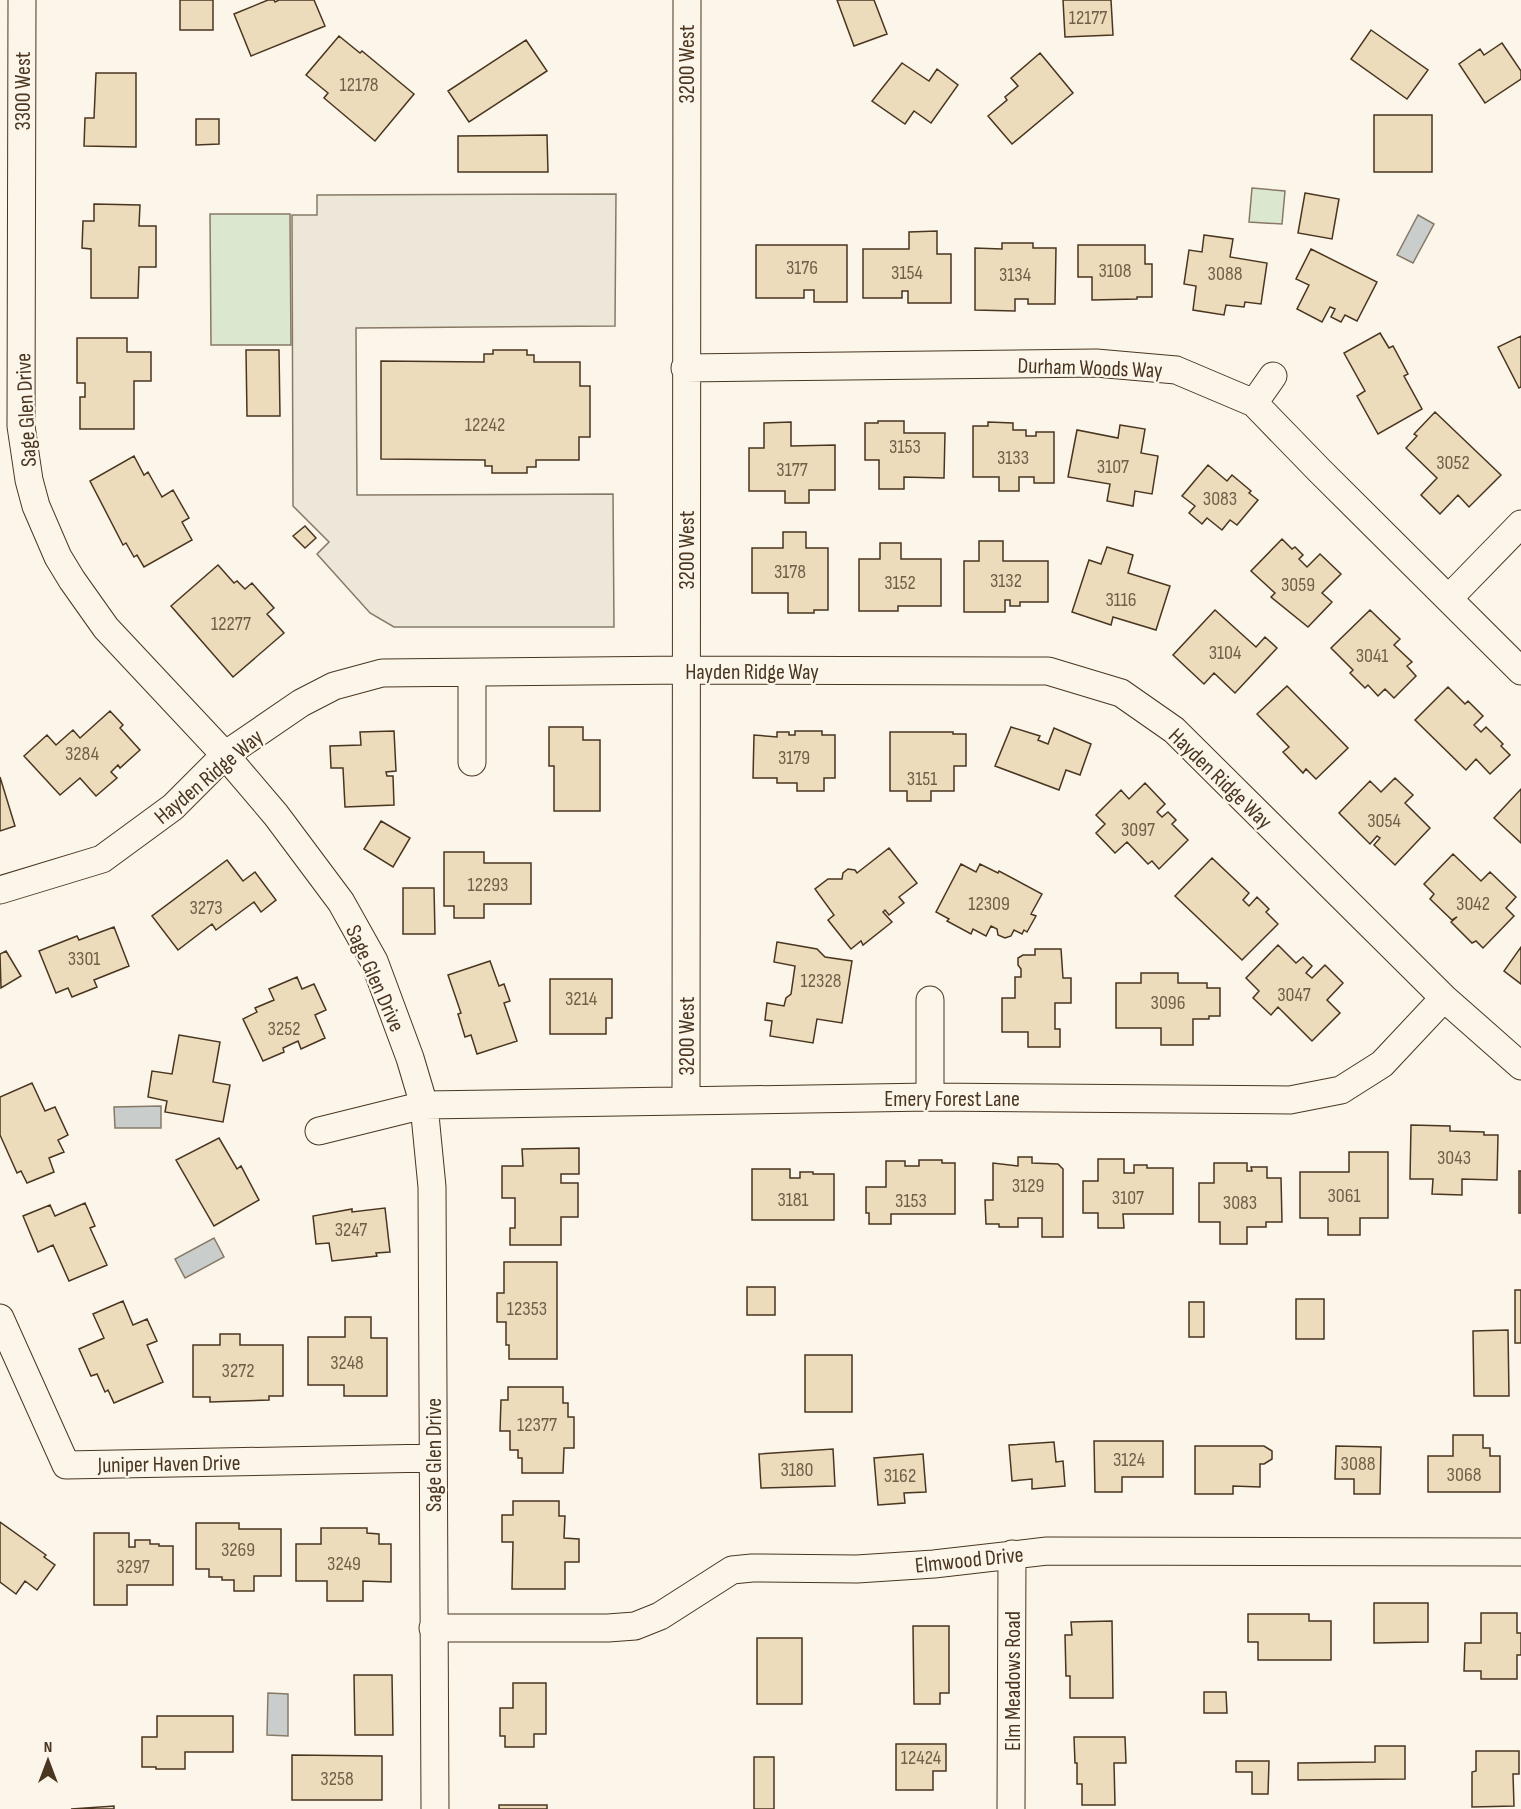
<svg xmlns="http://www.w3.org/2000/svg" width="1521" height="1809" font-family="'Sofia Sans Condensed',sans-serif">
	<rect width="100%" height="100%" fill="#fbf6e9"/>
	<!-- green -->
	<path fill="#dce7d0" stroke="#887966" stroke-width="1.5" d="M1252,188l33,3 -3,33 -33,-2z
		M210,214h80l1,131h-80z"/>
	<!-- parking -->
	<path fill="#ede7d9" stroke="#887966" stroke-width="1.5" d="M616,194l-1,132 -259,2 1,167 256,-1 1,133h-220l-24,-14 -53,-59 12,-12 -36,-36 -1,-291h25v-20z"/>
	<!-- water -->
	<path fill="#c9cecd" stroke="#887966" stroke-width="1.5" d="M1418,215l16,9 -21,39 -16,-8z
		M161,1106v22h-46l-1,-21z
		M214,1238l10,19 -39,21 -10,-19z
		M268,1693l20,1v42l-21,-1z"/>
	<!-- building -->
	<path fill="#ecdcbc" stroke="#4a3520" stroke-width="1.5" d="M180,0h33v30h-33z
		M268,0h6l1,2 4,-2h35l11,26 -74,30 -17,-42z
		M837,0h37l13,34 -33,12z
		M1063,0h48l2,35 -48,2z
		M1371,30l57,40 -21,29 -56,-40z
		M339,36l21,17 2,-2 52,43 -39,47 -51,-43 4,-5 -22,-18z
		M526,40l21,31 -78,51 -21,-31z
		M1502,43l19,28v8l-36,24 -26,-39 21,-15 4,6z
		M1040,53l33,40 -61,51 -24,-28 19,-16 -2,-3 13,-11 -7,-8z
		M902,63l27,18 8,-12 21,16 -27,38 -17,-12 -9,13 -33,-23z
		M96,73h40v74l-52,-1 1,-28h9z
		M1374,115h58v57h-58z
		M196,119h23v25l-23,1z
		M547,135l1,37h-90v-36z
		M1305,193l34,6 -7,40 -34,-6z
		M94,204l46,1 -1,21h17v41h-17l-1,31h-47v-49l-9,-1 1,-27h11z
		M937,231v23h14v49h-43v-12h-6v7h-39v-49h46v-17z
		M1204,235l29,4 -3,18 37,6 -6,41 -16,-2 -1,5 -18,-2 -2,10 -31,-5 3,-24 -12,-2 5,-34 13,2z
		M1002,243h31v5h23l-1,56h-27v-5h-13v12l-40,-1v-62l27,1z
		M756,245h91v57h-33v-12h-10v8h-48z
		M1078,245h67v19h7v33h-15v2l-45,1v-23h-14z
		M1311,249l66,33 -20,39 -12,-6 -4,7 -10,-5 4,-8 -5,-2 -8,15 -25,-13 12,-24 -13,-6z
		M1380,333l9,15 4,-2 15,28 -4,2 18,33 -44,25 -21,-38 8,-5 -21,-38z
		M1521,336v51l-2,1 -21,-41z
		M77,338h50v14h24v29h-17v48h-54v-32h5v-14h-8z
		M246,350h33l1,66h-33z
		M493,350h34v5h7v7h46v24h10v51h-11v23h-43v7h-9v6h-35v-7h-7v-6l-104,-1v-98l103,1v-8h9z
		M1435,412l66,63 -32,32 -11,-12 -18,19 -19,-19 16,-17 -31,-30 11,-12 -3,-2z
		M878,421h26v12h41l-1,45 -40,-1v12h-25v-29h-14v-37h13z
		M791,422v24l44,-1v45h-26v13h-24v-12h-36v-43h15v-25z
		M988,422l25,1v7h13v6h10v-4h18v51h-20v-6h-15v14h-20v-14h-26v-51h15z
		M1120,425l25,4 -4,24 17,3 -6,38 -17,-3 -2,15 -26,-5 3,-17 -42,-7 9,-47 41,8z
		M134,456l10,19 4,-3 14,25 11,-7 16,28 -7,4 10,18 -48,27 -7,-12 -3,2 -8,-14 -3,2 -33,-64z
		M1208,465l19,16 5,-6 19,16 -2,2 9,7 -21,25 -7,-5 -8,10 -15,-12 -5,6 -13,-11 6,-7 -13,-10z
		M305,526l11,12 -11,10 -12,-12z
		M783,532h23v16h22v62h-14v3h-26v-20h-36v-45h31z
		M1282,539l10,10 3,-2 8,8 -4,4 8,8 13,-13 21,20 -19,19 10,9 -24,25 -37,-30 4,-4 -24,-22z
		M979,541h24v20h45v41h-28v4h-10v-6h-5v12h-41v-51h15z
		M880,543h21v16h40v47h-43v5h-39v-52h21z
		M1107,547l26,8 -5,18 42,13 -14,44 -43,-13 -2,8 -39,-13 17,-52 12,4z
		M218,565l16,18 3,-2 8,8 7,-6 22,25 -7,6 17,19 -51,44 -62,-71z
		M1215,610l41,37 9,-10 12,11 -42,45 -21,-20 -10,11 -31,-29z
		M1370,610l30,29 -6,6 18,17 -5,4 9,10 -22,22 -9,-9 -7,7 -10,-11 -3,3 -15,-15 3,-3 -22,-22z
		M1287,686l61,62 -32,31 -10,-10 -3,4 -20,-21 6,-5 -32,-33z
		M1448,687l17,17 3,-3 15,15 -9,9 7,7 5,-5 17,17 -2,2 9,9 -20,19 -14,-15 -10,11 -51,-50z
		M110,711l13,14 -3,3 20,22 -20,18 -2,-3 -7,7 6,6 -21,18 -16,-18 -20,17 -36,-39 23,-21 9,10 17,-15 7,8z
		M549,727h34v13h17v71h-46v-45h-5z
		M1011,727l29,9 -2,4 10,4 6,-16 37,16 -11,31 -14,-5 -7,20 -64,-24z
		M394,731l2,40 -10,1 1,4h6l1,29 -49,2 -2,-39h-12l-1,-22 31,-1 -1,-13z
		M795,731h27v4h13v43h-11v13h-27v-8h-20v-5h-24l1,-43 23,2v-5h12v3h6z
		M890,732h63v2h13v32h-12v25h-23v10h-24v-10h-17z
		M0,777l15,49 -15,5z
		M1395,778l18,17 -8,8 25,25 -35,37 -21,-20 6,-7 -3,-2 -7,8 -31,-31 31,-32 11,11z
		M1145,783l20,21 -8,8 5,5 6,-5 8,8 -4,4 16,16 -29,29 -7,-8 -4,3 -21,-22 -12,11 -19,-20 9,-9 -9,-9 25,-25 8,9z
		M1521,789v54l-27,-25z
		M381,821l29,17 -17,29 -29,-18z
		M889,848l28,35 -18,14 5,6 -15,12 -4,-5 -2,2 9,10 -29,23 -2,-4 -10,8 -23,-29 6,-5 -19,-26 13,-10h14l1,-6 5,-4 7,1 2,3z
		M444,852h40v11h47v41h-47v14h-30v-12h-10z
		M1453,854l28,27 9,-9 26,25 -10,11 8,8 -31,32 -7,-7 -4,2 -21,-21 6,-5 -5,3 -22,-21 4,-5 -10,-10z
		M1212,858l37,35 -6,7 6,6 8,-9 12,12 -3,3 12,12 -36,36 -67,-64z
		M227,860l16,21 12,-9 21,28 -15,12 -7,-10 -38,28 -4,-6 -34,26 -26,-34z
		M961,864l15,8 4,-8 18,9 1,-2 43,23 -11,20 5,2 -9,16 -3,-2 -2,4 -8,-4 -3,6 -6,2 -7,-3 -1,-6 -6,-3 -5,10 -13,-7 -2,5 -24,-13 2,-2 -13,-7z
		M403,888h31l1,46h-32z
		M114,927l15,39 -35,14 3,7 -25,10 -4,-9 -12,5 -17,-42 38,-15 2,4z
		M777,942l40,7 8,8 27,4 -10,62 -25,-4 -4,24 -43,-7 2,-15 -7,-1 2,-17 17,3 2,-8 5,-4 4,-28 -21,-4z
		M1278,945l18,18 7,-6 9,9 -6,7 6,5 13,-13 18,18 -16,17 13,13 -28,28 -34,-34 -7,8 -18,-17 6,-7 -13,-13z
		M1521,947v37l-17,-13z
		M1035,949h26l2,29h8v25h-16v26h5v18h-32v-15h-26v-34h13v-21h6v-8l-3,-4v-7l5,-3h12z
		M6,951l15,25 -20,12 -1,-34z
		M490,961l9,25 5,-2 6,17 -6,2 13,38 -40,13 -6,-19 -6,2 -7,-23 3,-1 -13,-38z
		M1141,973h37v10h29v5h13v28h-11v3h-16v26h-32v-17h-45v-45h25z
		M297,977l5,12 12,-5 12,26 -11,5 10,23 -24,11 -3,-8 -15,7 1,4 -21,9 -20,-42 14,-7 -2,-4 19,-8 -5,-11z
		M550,979h62v39h-6v16h-56z
		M179,1035l41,7 -7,40 17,3 -7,37 -58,-10 2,-11 -19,-4 4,-26 20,3z
		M32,1083l13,28 10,-4 13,28 -10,5 6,12 -15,6 5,14 -27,11 -6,-12 -4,2 -17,-38v-38z
		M1411,1125l39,1v5l34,1v3h14l-1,45 -35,-1v16l-30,-1 1,-15h-23z
		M219,1138l18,31 4,-3 18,34 -45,26 -38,-66z
		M579,1148v26h-18v9h17v34h-17v28h-51v-17h5v-30h-13v-32h21l-1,-17z
		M1349,1152h39v66h-28v17h-32v-17h-28v-46h49z
		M1018,1157h14v6l26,1 5,5v68h-21v-19h-24v9h-19v-3h-13l-1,-24h8v-37l25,3z
		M1098,1159h26v14h10v-8h13v3h26v46h-50l1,14h-26v-15h-15v-32h15z
		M919,1160h23v3h13v51h-64v10h-22v-11h-3v-26h20v-26h19v5h14z
		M1214,1163h33v8h5l-1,-4h16v11h14l1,44h-16v5h-19v17h-27v-22h-21v-39h15z
		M752,1169h38v9h10v-6h13v2h21v46h-82z
		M1519,1171h2v42h-2z
		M85,1203l10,23 -5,2 17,37 -38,16 -16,-36 -15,7 -15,-36 27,-11 5,11z
		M385,1208l5,44 -14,1 1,3 -45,5 -3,-18 -13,1 -3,-28 39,-7v3z
		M504,1262h53v97h-48v-14h-3v-23h-9v-29h7z
		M747,1287h28v28h-28z
		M1515,1290h6v53h-6z
		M1296,1299h28v40h-28z
		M123,1301l10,24 14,-6 10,22 -10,4 16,37 -49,21 -6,-13 -3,2 -8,-18 -6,2 -12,-27 25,-11 -11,-24z
		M1189,1302h15v35h-15z
		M345,1317h26v21h16v58h-43v-11h-36v-48h37z
		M1508,1330l1,66h-35l-1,-65z
		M220,1334h20v11h43v51h-14v4l-59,2v-5h-17v-52h27z
		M805,1355h47v57h-47z
		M508,1387h55v16h5v14h6v31h-10l-1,25h-41v-15h-4v-8h-8v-19h-10l1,-31h7z
		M1453,1435h30v13h7v8h10v36h-72v-36h25z
		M1094,1441h69v36h-41v15h-27z
		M1054,1442l2,20 7,-1 2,25 -33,3v-10l-20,2 -3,-36z
		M1195,1446h69l8,5v8l-8,5h-4v23l-27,-1v8h-38z
		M1336,1446l45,1 -1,47h-26v-15h-19z
		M833,1449l2,37 -74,2 -2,-34z
		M923,1454l3,38 -22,1 1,10 -27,2 -4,-47z
		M513,1501h46v15h6l-1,22 15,1v23h-14v27h-53l1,-47h-11v-27h11z
		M0,1522l46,33 -2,2 11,8 -18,25 -12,-9 -9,13 -16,-12z
		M196,1523h43v6h42v47h-27v15h-20v-11h-12v-3h-13v-8h-13z
		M321,1528h46v5l12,1v10h12v38l-28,-1v20h-36v-20h-31v-37h25z
		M94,1533h35v14h6v-7h15v4h9v2h14v39h-46v20h-33z
		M1374,1603h54v39l-54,1z
		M1481,1613h36v20h4v22h-4v24h-36v-8h-17l1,-28h16z
		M1248,1614h61v7h22v39h-73v-18h-10z
		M1112,1621l1,77h-43v-22h-4l-1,-41h7l-1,-13z
		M913,1626h36v67h-9v11h-26z
		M757,1638h45v66h-45z
		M354,1675h38l1,60h-38z
		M513,1683h33v51h-12v13h-29v-11h-5v-28h13z
		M1204,1692h22l1,21h-23z
		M157,1716h76v36h-48v17h-29v-2h-14v-30h15z
		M1074,1737h51l1,26h-12l1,42h-33v-21h-5v-21h-2z
		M896,1744h50v27h-13v19h-37z
		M1375,1746h30v33l-107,1v-17l77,-1z
		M1476,1751h43v23h-6l1,32 -42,1v-35l4,-1z
		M292,1755l90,1v44h-90z
		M754,1757h20v52h-20z
		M1236,1761h33l-1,33h-16v-22h-16z
		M499,1805h48v4h-48z
		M114,1806v3h-43z"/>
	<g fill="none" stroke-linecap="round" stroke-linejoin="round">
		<!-- minor casing -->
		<g stroke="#4a3520" stroke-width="29">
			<path id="minor" d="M22,0l-1,426 8,54 7,26 22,51 14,23 34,48 119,127 51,60 65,87 33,59 36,97 14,47 8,82 3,622
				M685,368l411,-5 80,7 78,33 65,67 202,201
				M1254,403l19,-27
				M1449,598l72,-74
				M472,674v88
				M0,890l102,-31 71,-52 52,-52 76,-52 33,-17 48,-13 304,-3 362,1 73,22 53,37 270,268 77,68
				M930,1000v97
				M686,1100l1,-1100
				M319,1131l105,-26 506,-8 360,3 51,-10 41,-26 62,-66
				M0,1318l66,147 367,-7
				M433,1628h175l27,-2 25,-10 72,-46 20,-2 105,1 77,-5 113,-13 474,1
				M1011,1809l1,-255"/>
		</g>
		<!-- minor -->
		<use href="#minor" stroke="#fbf6e9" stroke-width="27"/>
	</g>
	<g text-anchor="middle" stroke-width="4.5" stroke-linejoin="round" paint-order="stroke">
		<!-- number labels -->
		<g font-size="20" fill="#725f47">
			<text x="1088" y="24">12177</text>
			<text x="359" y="91">12178</text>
			<text x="802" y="274">3176</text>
			<text x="1115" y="277">3108</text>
			<text x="907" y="279">3154</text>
			<text x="1225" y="280">3088</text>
			<text x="1015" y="281">3134</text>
			<text x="485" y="431">12242</text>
			<text x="905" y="453">3153</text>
			<text x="1013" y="464">3133</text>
			<text x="1453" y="469">3052</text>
			<text x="1113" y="473">3107</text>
			<text x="792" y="476">3177</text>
			<text x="1220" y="505">3083</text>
			<text x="790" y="578">3178</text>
			<text x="1006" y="587">3132</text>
			<text x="900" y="589">3152</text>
			<text x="1298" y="591">3059</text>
			<text x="1121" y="606">3116</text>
			<text x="231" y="630">12277</text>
			<text x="1225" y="659">3104</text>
			<text x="1372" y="662">3041</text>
			<text x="82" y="760">3284</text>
			<text x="794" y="764">3179</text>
			<text x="922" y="785">3151</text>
			<text x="1384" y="827">3054</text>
			<text x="1138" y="836">3097</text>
			<text x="488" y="891">12293</text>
			<text x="989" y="910">12309</text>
			<text x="1473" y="910">3042</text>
			<text x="206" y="914">3273</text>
			<text x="84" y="965">3301</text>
			<text x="821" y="987">12328</text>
			<text x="1294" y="1001">3047</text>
			<text x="581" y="1005">3214</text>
			<text x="1168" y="1009">3096</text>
			<text x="284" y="1035">3252</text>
			<text x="1454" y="1164">3043</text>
			<text x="1028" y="1192">3129</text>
			<text x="1344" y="1202">3061</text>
			<text x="1128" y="1204">3107</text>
			<text x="793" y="1206">3181</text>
			<text x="911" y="1207">3153</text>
			<text x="1240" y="1209">3083</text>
			<text x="351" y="1236">3247</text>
			<text x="527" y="1315">12353</text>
			<text x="347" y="1369">3248</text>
			<text x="238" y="1377">3272</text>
			<text x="537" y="1431">12377</text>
			<text x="1129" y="1466">3124</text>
			<text x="1358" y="1470">3088</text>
			<text x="797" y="1476">3180</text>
			<text x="1464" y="1481">3068</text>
			<text x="900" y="1482">3162</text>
			<text x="238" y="1556">3269</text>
			<text x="344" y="1570">3249</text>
			<text x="133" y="1573">3297</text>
			<text x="921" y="1764">12424</text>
			<text x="337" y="1785">3258</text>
		</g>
		<!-- street labels -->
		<g font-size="22" fill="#4a3520" stroke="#fbf6e9">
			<text transform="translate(686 64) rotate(-90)" y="8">3200 West</text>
			<text transform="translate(22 91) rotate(-90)" y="8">3300 West</text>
			<text transform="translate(1090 367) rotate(2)" y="8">Durham Woods Way</text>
			<text transform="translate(25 410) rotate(-93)" y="8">Sage Glen Drive</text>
			<text transform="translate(686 550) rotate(-90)" y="8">3200 West</text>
			<text x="752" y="679">Hayden Ridge Way</text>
			<text transform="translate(208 776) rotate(-40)" y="8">Hayden Ridge Way</text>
			<text transform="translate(1221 778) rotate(44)" y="8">Hayden Ridge Way</text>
			<text transform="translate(376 978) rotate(66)" y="8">Sage Glen Drive</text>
			<text transform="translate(686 1036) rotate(-90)" y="8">3200 West</text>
			<text x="952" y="1106">Emery Forest Lane</text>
			<text transform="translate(433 1455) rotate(-90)" y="8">Sage Glen Drive</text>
			<text transform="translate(169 1463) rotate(-1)" y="8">Juniper Haven Drive</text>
			<text transform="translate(969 1559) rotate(-6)" y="8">Elmwood Drive</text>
			<text transform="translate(1012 1681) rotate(-90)" y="8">Elm Meadows Road</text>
		</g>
	</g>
	<!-- north arrow -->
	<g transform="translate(48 1761)" stroke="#fbf6e9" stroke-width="4.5" paint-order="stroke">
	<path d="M0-4.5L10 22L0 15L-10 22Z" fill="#4a3520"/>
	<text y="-9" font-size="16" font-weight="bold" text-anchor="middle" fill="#4a3520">N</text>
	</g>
</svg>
